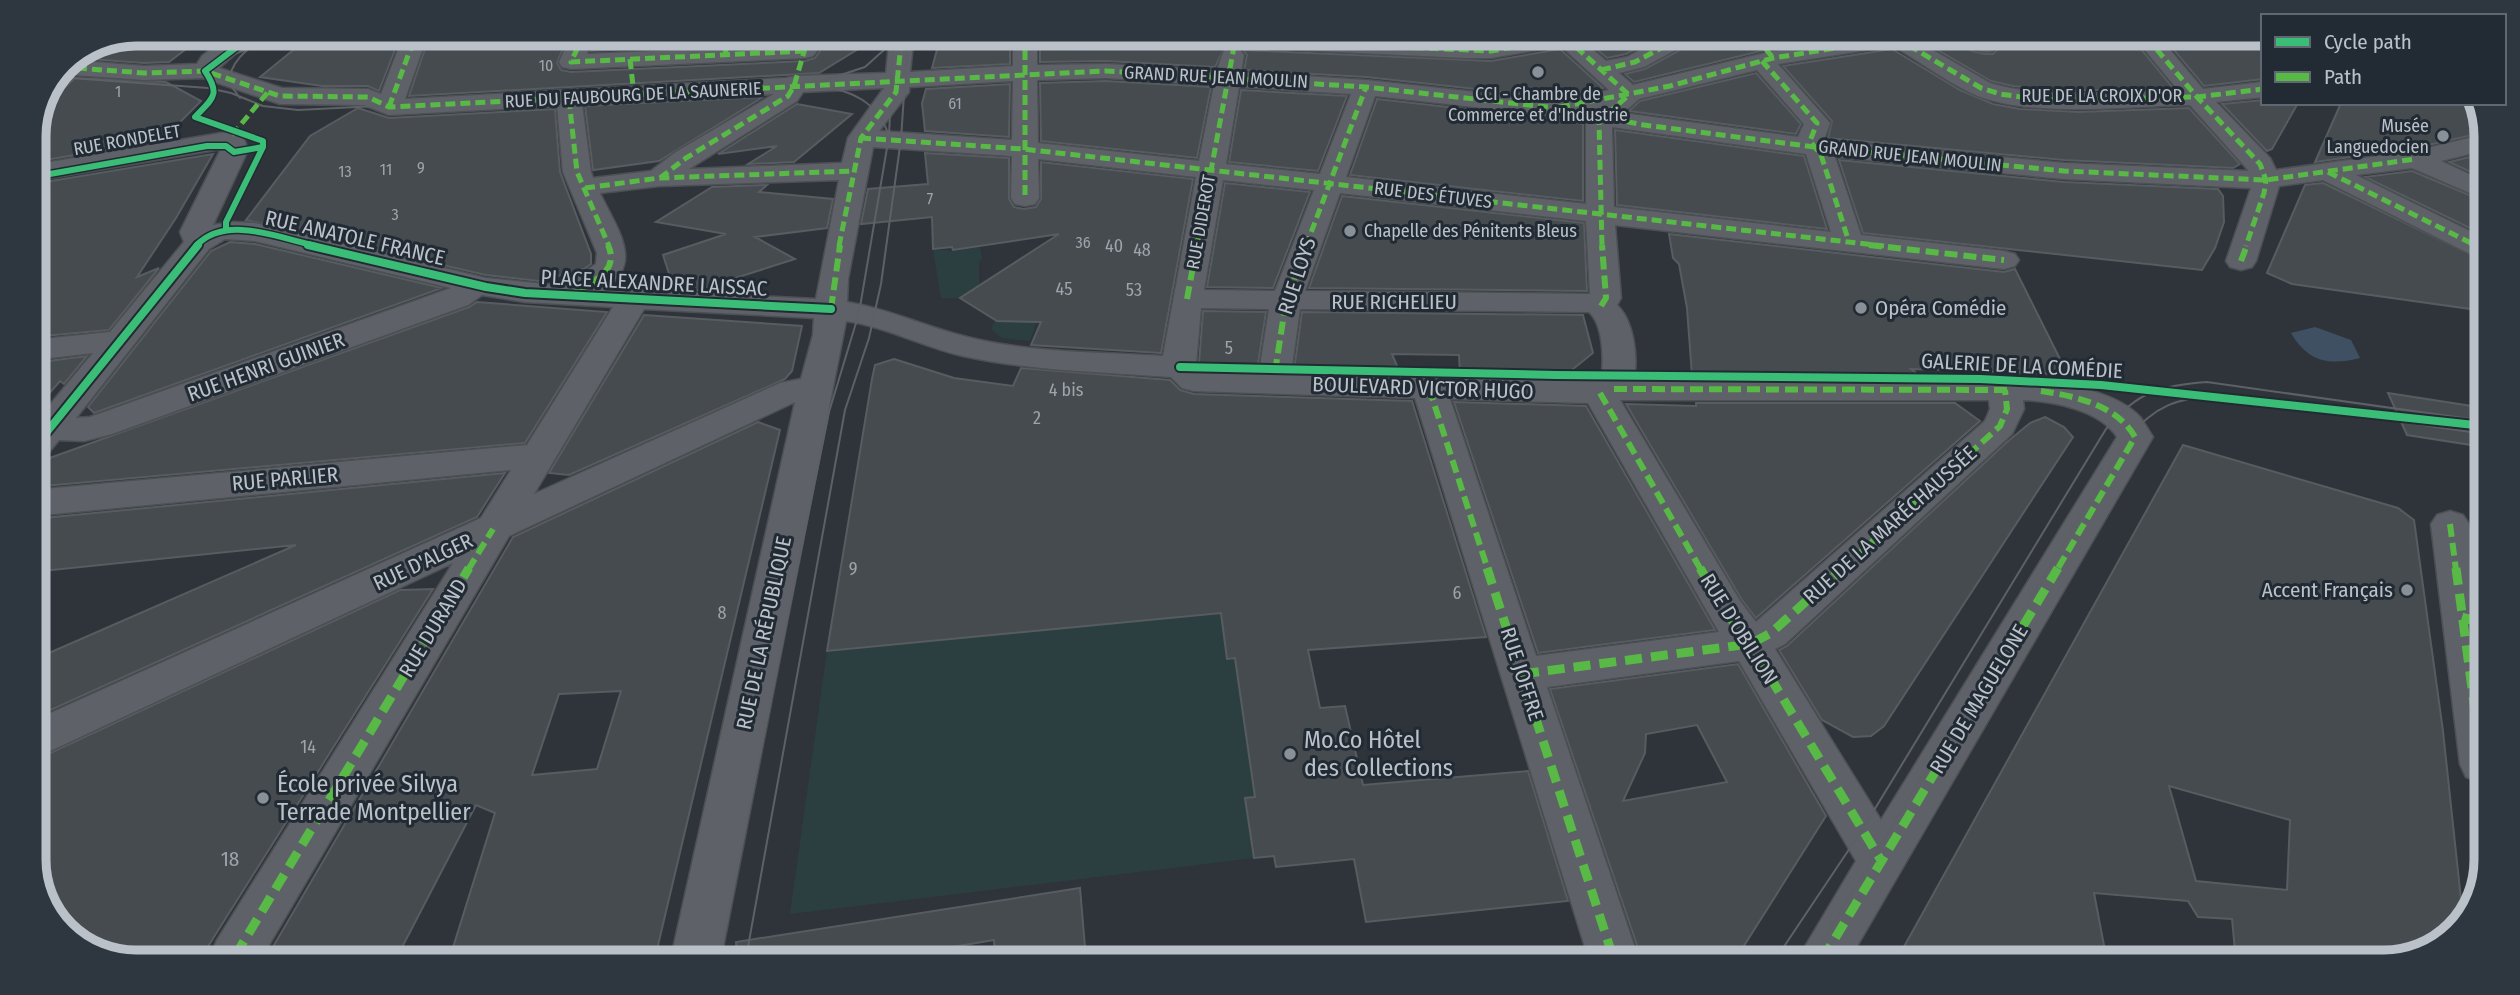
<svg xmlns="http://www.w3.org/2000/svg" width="2520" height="995" font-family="'Fira Sans Condensed',sans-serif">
	<rect width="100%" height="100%" fill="#2e343a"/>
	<!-- green -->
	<path fill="#2c3f40" d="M980,247l2,12 -3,4v23l-19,12h-19l-8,-49 20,2z
		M1039,314l-9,27 -28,-3 -11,-9 4,-8z
		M1221,613l6,46 8,-1 20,139 -10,1 9,60 -464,56 37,-263z"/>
	<!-- water -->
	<path fill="#3f5062" d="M2315,327l36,13 9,18c-31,8 -52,4 -69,-25z"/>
	<!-- building -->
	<path fill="#464b50" stroke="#575c61" stroke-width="2" fill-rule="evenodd" d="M136,33h71l-38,29 -25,1 -68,-5z
		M313,34h88l-22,57 -11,-5h-46l-62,-9z
		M430,34h139l-12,29 4,7 10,2 234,-11 10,-3 5,-7 -5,-7 -10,-3 -214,10 7,-17 283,1 -62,38 -410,23z
		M941,35h69v29l-78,4z
		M1040,35l182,1 -3,4 6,7 -10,20 -109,-6 -66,1z
		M1360,36h53l106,1 -28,4h-26z
		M1588,37h71l-33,17 -19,4 -21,-18z
		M1697,37h142l-66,11 -139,34 -9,-8 20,-5 46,-25z
		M1917,38h42l11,12 14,4h9l6,-6 -7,-10h140l41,50 -114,3 -46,-5 -22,-5z
		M2164,38l81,3 18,-3v41l-59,7z
		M1560,49l43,39 -34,7 -3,4 -200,-22 -122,-7 3,-15 -4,-5 248,11z
		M1892,49l68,41 33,14 27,5 58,3 111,-4 51,56 -7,4 -169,-8 -236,-22 4,-17 -49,-55z
		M1756,73l45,51 -5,10 -167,-23 11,-10z
		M75,78l91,4 35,19 -38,38 3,1 -133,22v-32l7,-16 13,-11 -7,1z
		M1106,81l105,6 -14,71 -156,-17 -1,-58z
		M1010,84l-1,53 -84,-6 -3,-28 4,-14z
		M1241,90l106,6 -29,75 -89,-9z
		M763,97l-104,64 -66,9 -8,-64z
		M1377,99l179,20 27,5v77l-233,-26z
		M2263,100v3h35l-26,46 -5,2 -45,-47z
		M2341,103h136l9,29 -71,16 -100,14z
		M797,104l55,10 -58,48 -46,2 29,-18 -59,8z
		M358,108l31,10 166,-9 5,63 31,82v10l-7,5 -45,12 -53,-6 -240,-55 64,-84z
		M1615,130l189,26 23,73 -210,-24z
		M925,153l84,5v41l5,8 10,2 12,-2 5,-8v-37l152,17 -32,174 -130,-8 10,-23 -44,-1 -37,-23 99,-64 -106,16 -1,-3 -19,2 -1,-32 -71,7 7,-35 60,-5z
		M2486,153v26l-37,-17z
		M213,154l-37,64 -39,59 22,-9 -50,62 -76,7v-153z
		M1839,160l225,22 154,7 5,7 1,26 -9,26 -13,22 -339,-37z
		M2412,171l74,31v34l-121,-59z
		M1225,183l85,9 -37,96 -66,-1z
		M2323,183l163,79 -1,49 -193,-27 -25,-11 38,-88z
		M767,185l-8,7 74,7 -6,29 -72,9 40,22 -97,31 -24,-1 -11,-34 63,-21 -70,-12 56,-35z
		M1342,196l242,27 3,68 -278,-3z
		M1669,234l335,38 11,-3 45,90 -6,1 7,14 -150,-5 9,7h-228l-5,-68 -8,-44 -6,-6z
		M230,242l25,2 187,44 -348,125 -6,-6 123,-156z
		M477,302l130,10 -82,131 -492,44v-23l436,-157z
		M1203,311l63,1 -9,58 -53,-2 -5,-5z
		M1302,312l281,3 10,38 -30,24 -103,-2 -1,-20 -67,-1 8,19 -106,-3z
		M644,315l158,11 -10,45 -7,8 -216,96 -20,-2z
		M87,356l-23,28 -4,-3 -27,31v-49z
		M894,359l60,19 59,8 8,-18 149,12 10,10 14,4 218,7 74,236 -178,13 12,58 25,-2 18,79 165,-14 40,130 -202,21 -12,-63 -78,8 -2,-11 -20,2 -9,-60 10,-1 -20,-139 -8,1 -6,-46 -394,38 45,-272 3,-14z
		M2388,393l90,14 6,14v26l-77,-12z
		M1454,402l132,4 129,224 -177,23z
		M1696,403h259l25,18 -224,197 -14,-18 -116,-196 70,2z
		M2045,417l19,10 9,10 -189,289 -13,10 -18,1 -31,-17 -43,-70 8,-4 220,-204 23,-19z
		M758,422l22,8 -125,528 -205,-1 45,-144 -19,-8 -79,152h-130l246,-420zM621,691l-24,78 -65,6 27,-81z
		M2183,445l215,63 16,12 29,211 20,187 -17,23 -61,21 -149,-1 -4,-42 -34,-2 -10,-16 -94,-8 13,68h-211zM2169,786l121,34 -3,70 -91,-9z
		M505,473l-28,44 -444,201v-58l263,-115 -263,27v-53z
		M433,589l-231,367h-99l-49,-35 -21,-55v-105l367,-171z
		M1738,664l88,152 -91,144h-93l-92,-271zM1697,725l30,57 -104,19 22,-48 1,-19z
		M1080,888l6,71 -91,-1 -1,-18 -59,10 -2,8h-196l-1,-16z"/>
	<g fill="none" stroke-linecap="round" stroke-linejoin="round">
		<!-- street casing -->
		<g stroke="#4c5054" stroke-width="3">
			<path id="street" d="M232,33l26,1 -39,34 63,20 86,1 13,5 23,-60h24l-23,65 381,-21 9,-2 91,-3 4,-38h24l-4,37 103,-6v-31h24v30l69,-1 111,6 7,-20 8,-2 8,2 4,5 -3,17 125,8 201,22 3,-4 39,-8 -48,-44 -70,12h-26l-231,-11 -8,-2 -4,-5 3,-4h76l164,8h26l42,-7h52l-3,3 24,21 21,-4 37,-20h30l-4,5 -46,25 -25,6 14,12 140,-34 85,-14 54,1 78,45c59,18 127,8 188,7l-43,-52h25l43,51 60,-7v15l-47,5 54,56 6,12 139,-19 71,-17v16l-45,11 45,21v18l-74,-32 -56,7 130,64v21l-10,-3 -153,-77 -44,6 -23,75 -4,6 -11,3 -11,-3 -4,-6 25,-73 -187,-9 -229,-22 26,78 143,16 11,3 4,6 -4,6 -11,3 -389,-44 6,73 -4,7c17,16 21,52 17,74h394c35,5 88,11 113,39 4,6 8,13 12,19l-304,523h-52l59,-99 -117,-200 -192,26 92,273h-50l-174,-562 -221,-7 -12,-3 -11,-11c-70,-5 -139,-6 -208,-21 -40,-9 -76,-29 -117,-35l-125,637h-50l124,-556 -286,134 -247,421 -52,-1 7,-16 236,-377 -420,196v-38l448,-203 30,-48 -478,46v-26l494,-45 86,-138 -88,-5 -43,-7 -14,10 -356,129 -28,7 -25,-1 -14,17 -12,3v-35l60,-72 -60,7v-20l77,-8 74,-90 -4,-10 41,-83 -188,32v-16l194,-33c13,3 20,5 20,20l-34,73 19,-3 23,1 231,55 78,8 32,-22 1,-11 -34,-81 -6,-66 -168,9 -25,-10 -84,-1 -77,-26 -59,2 -85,-6 5,-11 6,-3 74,6 53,-2 5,-8zM1893,46c26,15 51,34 78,47 55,26 158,13 219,12l59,66 -185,-8 -240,-23 6,-17 -52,-59zM1757,70l47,54 -6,13 -175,-24 16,-14zM1106,78l108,7 -15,76 -161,-18 -1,-63zM1013,81l-1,59 -133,-9 30,-39v-5zM1239,87l112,7 -31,80 -94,-10zM884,88l-36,50 -6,25 -153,6 108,-68 6,-9zM774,94l-98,58 -25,19 -58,7 -2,-6 -9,-68zM1375,96l181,20 30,6v82l-240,-27zM1612,127l194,27 25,78 -217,-25zM873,147l139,9 -1,42 4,6 10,2 10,-2 4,-6 -1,-39 158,18 -33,179c-64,-4 -130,-3 -192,-18 -43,-10 -81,-29 -124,-36l1,-23zM839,180l-23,119 -212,-11c42,-24 11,-62 -4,-95l59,-7zM1223,180l91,10 -39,101 -71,-1zM1340,193l246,28 4,73 -285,-3zM225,239l30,2 196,47 -361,129 -14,1 133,-169zM1201,308l68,1 -10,64 -56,-2 -7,-7zM644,309l170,9 -1,17 -12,44 -21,4 -246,111zM1300,309l289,3c15,13 15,50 12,69l-310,-8zM1450,399l138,4 131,229 -183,24zM1620,400h369l1,9 -5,12 -229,201 -16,-21zM2023,400c30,1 77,10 94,37l-236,383 -106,-171 10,-5 227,-210 12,-25z
				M572,34h24l-9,20 218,-10 8,2 4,5 -4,5 -8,2 -234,11 -9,-2 -3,-5z
				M1962,38h27l8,8 -4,5c-13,3 -23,-2 -31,-13z
				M2450,511l13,4 6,9 14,97 -1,161 -16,-5 -6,-13 -29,-240 6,-9z"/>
		</g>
		<!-- street -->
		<use href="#street" fill="#5e6268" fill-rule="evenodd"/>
		<!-- tram -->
		<path stroke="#5d6166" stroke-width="2" d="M147,75l47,-7 57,-20
			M57,77l151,11 23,5 32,13 35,4 515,-26 52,-17 30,-27
			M818,86c33,4 58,15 70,47
			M240,98l-11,-15c1,-24 22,-36 39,-49
			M719,958l110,-546 30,-99 30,-177 4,-87 5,-14
			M746,958l99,-548 24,-72 12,-54 20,-145 7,-104
			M1775,960l87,-130 244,-401c32,-38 53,-43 101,-47l277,39
			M1811,960l316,-521c28,-34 50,-41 93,-44l264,39"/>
		<!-- quiet-far2 -->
		<path stroke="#58b947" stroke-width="5" stroke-dasharray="10 5" stroke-linecap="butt" d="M584,34l-13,28 234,-11
			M1025,35v163
			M1565,37l64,58 -30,26 3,125
			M1756,37l17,21
			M1896,38l85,50 19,6 43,6 154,-3 66,-8
			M1974,38l11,8
			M2147,38l50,59 63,67 6,16 -2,13 -18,53
			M1234,40l257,11 82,-14
			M725,53l6,-18
			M630,59l4,36
			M1762,61l55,62 -7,18 11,14 28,87
			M62,67l82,6 61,-2 75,25 88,1 21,10 717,-36 260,16 190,21 88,17 171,22 249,24 202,9 149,-21
			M1601,70l34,-8 47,-25
			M569,99l8,73 32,74
			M389,107l27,-73
			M1560,107l110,-21 103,-28 126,-20
			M232,135l36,-43
			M861,138l162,11 861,97
			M2328,172l149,74
			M660,178l26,-20 102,-62 6,-10 15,-51
			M585,188l74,-10 194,-7
			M839,246l22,-108 35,-46 6,-57
			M1197,246l39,-210
			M1306,246l60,-159"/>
		<!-- quiet-far1 -->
		<path stroke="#58b947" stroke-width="6" stroke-dasharray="13 6" stroke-linecap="butt" d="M1869,245l135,15
			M2473,245l13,6
			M2241,261l6,-16
			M574,293c19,-11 46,-22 34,-48
			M1187,299l10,-54
			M1601,306l5,-8 -4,-53
			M831,309l9,-64
			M1275,372l11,-71 21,-56
			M1429,388l59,182
			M1614,389l399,1
			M2041,391c34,5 76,14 94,46l-78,133
			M1600,393l101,177
			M2450,524l6,46
			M468,570l25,-41
			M1841,570l159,-144 7,-17 -2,-19"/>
		<!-- quiet -->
		<path stroke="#58b947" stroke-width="9" stroke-dasharray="17 9" stroke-linecap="butt" d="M1487,568l127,392
			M1700,568l26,44 24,32 132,218
			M2456,568l26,196
			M2462,617l21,6
			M1522,674l228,-30 21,-11 72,-65
			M235,956l234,-388
			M1822,960l236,-392"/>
		<!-- cycleway-far1 casing -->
		<g stroke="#222b34" stroke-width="9">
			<path id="cycleway-far1" d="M33,177l174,-31h19l8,6 29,-5
				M226,229v-7l37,-75v-6l-68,-24c18,-19 26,-22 10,-46l49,-37
				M196,246c29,-32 84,-8 120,0"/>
		</g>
		<!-- cycleway casing -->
		<g stroke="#222b34" stroke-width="12">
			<path id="cycleway" d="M308,245l178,42 39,6 306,16
				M1180,367l376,8 424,4 121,6 383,41
				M33,449l165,-204"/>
		</g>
		<!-- cycleway-far1 -->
		<use href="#cycleway-far1" stroke="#3abd76" stroke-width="6"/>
		<!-- cycleway -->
		<use href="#cycleway" stroke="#3abd76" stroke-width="8"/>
	</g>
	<!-- markers -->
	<g fill="#899097" stroke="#222b34" stroke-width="2.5">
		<circle cx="1538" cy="72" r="7"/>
		<circle cx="2443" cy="136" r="7"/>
		<circle cx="1350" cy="231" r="7"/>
		<circle cx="1861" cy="308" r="7"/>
		<circle cx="2407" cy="590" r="7"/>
		<circle cx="1290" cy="754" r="7"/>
		<circle cx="263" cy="798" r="7"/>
	</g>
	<g text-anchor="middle" stroke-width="6" stroke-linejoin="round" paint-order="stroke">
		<!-- far-number labels -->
		<g font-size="16" fill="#9da4ab">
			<text x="546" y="71">10</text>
			<text x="118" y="97">1</text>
			<text x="955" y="109">61</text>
			<text x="421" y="173">9</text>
			<text x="386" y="175">11</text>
			<text x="345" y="177">13</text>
			<text x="930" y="204">7</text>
			<text x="395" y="220">3</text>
			<text x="1083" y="248">36</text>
		</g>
		<!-- far-street labels -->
		<g font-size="18" fill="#bac1c9" stroke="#222b34">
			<text transform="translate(1216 77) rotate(3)" y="6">GRAND RUE JEAN MOULIN</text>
			<text transform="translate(633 95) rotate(-3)" y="6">RUE DU FAUBOURG DE LA SAUNERIE</text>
			<text x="2102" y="102">RUE DE LA CROIX D'OR</text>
			<text transform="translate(127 140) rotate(-10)" y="6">RUE RONDELET</text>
			<text transform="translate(1910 156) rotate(6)" y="6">GRAND RUE JEAN MOULIN</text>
			<text transform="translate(1433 195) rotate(7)" y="6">RUE DES ÉTUVES</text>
			<text transform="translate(1201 222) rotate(-80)" y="6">RUE DIDEROT</text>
		</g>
		<!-- far-poi labels -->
		<g font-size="18" fill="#bac1c9" stroke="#222b34">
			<text x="1538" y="100">CCI - Chambre de<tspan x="1538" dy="21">Commerce et d'Industrie</tspan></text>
			<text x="2429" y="132" text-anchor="end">Musée<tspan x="2429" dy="21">Languedocien</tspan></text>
			<text x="1364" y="237" text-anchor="start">Chapelle des Pénitents Bleus</text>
		</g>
		<!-- number labels -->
		<g font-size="18" fill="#9da4ab">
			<text x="1114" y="252">40</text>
			<text x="1142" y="256">48</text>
			<text x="1064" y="295">45</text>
			<text x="1134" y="296">53</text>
			<text x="1229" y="354">5</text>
			<text x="1066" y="396">4 bis</text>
			<text x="1037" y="424">2</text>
			<text x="853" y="575">9</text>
			<text x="1457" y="599">6</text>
			<text x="722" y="619">8</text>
			<text x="308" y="753">14</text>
		</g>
		<!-- street labels -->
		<g font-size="21" fill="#bac1c9" stroke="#222b34">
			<text transform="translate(355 238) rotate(13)" y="7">RUE ANATOLE FRANCE</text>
			<text transform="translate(1297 276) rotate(-72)" y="7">RUE LOYS</text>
			<text transform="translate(654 283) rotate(3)" y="7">PLACE ALEXANDRE LAISSAC</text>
			<text x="1394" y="309">RUE RICHELIEU</text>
			<text transform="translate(2022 366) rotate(3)" y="7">GALERIE DE LA COMÉDIE</text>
			<text transform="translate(266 367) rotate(-20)" y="7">RUE HENRI GUINIER</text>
			<text transform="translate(1423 388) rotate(2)" y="7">BOULEVARD VICTOR HUGO</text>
			<text transform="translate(285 479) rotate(-5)" y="7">RUE PARLIER</text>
			<text transform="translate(1890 525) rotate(-42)" y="7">RUE DE LA MARÉCHAUSSÉE</text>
			<text transform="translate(423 562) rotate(-25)" y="7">RUE D'ALGER</text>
			<text transform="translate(433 628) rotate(-59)" y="7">RUE DURAND</text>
			<text transform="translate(1739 629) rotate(58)" y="7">RUE D'OBILION</text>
			<text transform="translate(764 633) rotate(-78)" y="7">RUE DE LA RÉPUBLIQUE</text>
			<text transform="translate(1522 674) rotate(72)" y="7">RUE JOFFRE</text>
			<text transform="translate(1979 699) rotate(-59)" y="7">RUE DE MAGUELONE</text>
		</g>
		<!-- poi labels -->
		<g font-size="21" fill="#bac1c9" stroke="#222b34" text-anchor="start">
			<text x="1875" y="315">Opéra Comédie</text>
			<text x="2393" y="597" text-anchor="end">Accent Français</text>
		</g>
		<!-- near-number labels -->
		<g font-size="21" fill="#9da4ab">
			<text x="230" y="866">18</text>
		</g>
		<!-- near-poi labels -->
		<g font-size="24" fill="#bac1c9" stroke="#222b34" text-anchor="start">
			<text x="1304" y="748">Mo.Co Hôtel<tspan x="1304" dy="28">des Collections</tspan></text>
			<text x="277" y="792">École privée Silvya<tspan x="277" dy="28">Terrade Montpellier</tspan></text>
		</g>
	</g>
	<!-- crop -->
	<path d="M0 0H2520V995H0ZM136 46H2384A90 90 0 0 1 2474 136V860A90 90 0 0 1 2384 950H136A90 90 0 0 1 46 860V136A90 90 0 0 1 136 46Z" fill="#2e3740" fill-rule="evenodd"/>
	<path fill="none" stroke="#bac1c9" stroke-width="9" d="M136 46H2384A90 90 0 0 1 2474 136V860A90 90 0 0 1 2384 950H136A90 90 0 0 1 46 860V136A90 90 0 0 1 136 46Z"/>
	<!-- legend -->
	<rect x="2261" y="14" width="245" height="91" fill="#222b34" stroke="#5f6770" stroke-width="2"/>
	<rect x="2275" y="37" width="35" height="10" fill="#3abd76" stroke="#5f6770" stroke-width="2"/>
	<text x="2324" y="49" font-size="21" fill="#bac1c9">Cycle path</text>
	<rect x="2275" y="72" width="35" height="10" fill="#58b947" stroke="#5f6770" stroke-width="2"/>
	<text x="2324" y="84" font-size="21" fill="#bac1c9">Path</text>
</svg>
